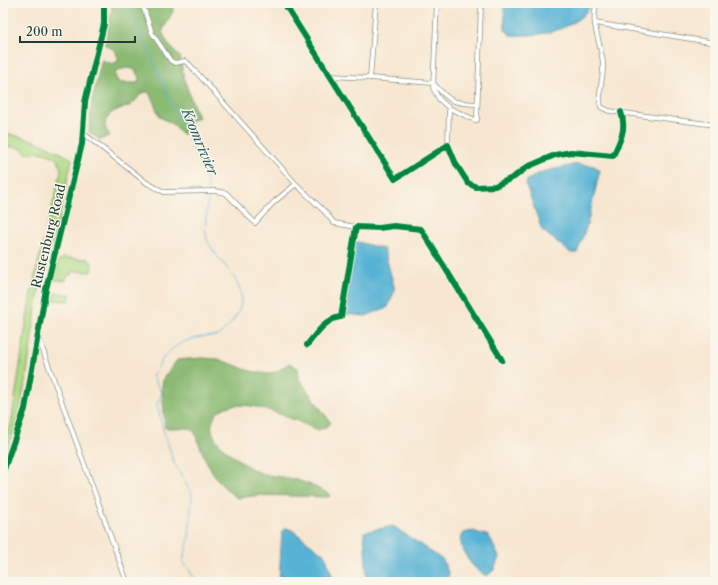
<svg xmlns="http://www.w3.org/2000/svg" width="718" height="585" font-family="'Libre Caslon Text',serif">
	<rect width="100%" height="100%" fill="#fbf7ec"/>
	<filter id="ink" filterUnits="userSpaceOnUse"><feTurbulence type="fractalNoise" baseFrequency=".025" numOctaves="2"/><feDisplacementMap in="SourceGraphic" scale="8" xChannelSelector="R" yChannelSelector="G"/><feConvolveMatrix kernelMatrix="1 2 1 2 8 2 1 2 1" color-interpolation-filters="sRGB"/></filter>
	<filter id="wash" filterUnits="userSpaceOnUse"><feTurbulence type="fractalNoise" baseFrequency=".012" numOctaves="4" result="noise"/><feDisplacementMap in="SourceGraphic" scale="16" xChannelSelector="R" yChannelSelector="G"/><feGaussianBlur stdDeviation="0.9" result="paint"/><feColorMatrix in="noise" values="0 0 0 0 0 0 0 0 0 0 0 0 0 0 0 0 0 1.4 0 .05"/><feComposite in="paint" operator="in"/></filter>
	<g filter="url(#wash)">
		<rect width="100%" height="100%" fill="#f7e7d1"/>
		<!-- green -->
		<path fill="#afda86" stroke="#678c5d" d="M7,134c25,4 44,13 65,25l-12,55 -22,81 -11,77 -10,53 -14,32v-16l8,-16 20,-133 30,-121c-1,-13 -9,-17 -22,-19 -4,0 -8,2 -13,1l-5,-5 -16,-2 -2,2v-12z
			M63,258l25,1 4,4 -1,9 -17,-1 -3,4 -4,1 -1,5 -12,-1 5,-20h2z
			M55,293l15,1 -1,7 -15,-1z"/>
		<!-- forest -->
		<path fill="#8bba73" stroke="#557c54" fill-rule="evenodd" d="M112,3h60l1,8 -11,21 6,12 12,13 4,22 14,39 -7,2 -3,13 -6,1 -11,-11 -11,-6 -11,-25c-11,-1 -11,10 -20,14 -4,2 -8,2 -12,4 -11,4 -16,16 -7,25l-10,5 -11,-8 3,-32 10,-40 11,4 6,-4 -4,-10 -10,-5 7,-36zM126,68l8,1 5,8 -1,6h-17l-5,-4 -1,-6 4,-3z
			M202,358l16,1 32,12 18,3 10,-3 11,-8 9,5 1,11 32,44 -7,5 -6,2c-23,-9 -91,-45 -105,-10 -4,8 1,18 7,25 11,10 27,22 40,28 8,3 19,3 27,5 14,2 27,8 40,15l3,2 -1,2 -69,-2 -22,3c-22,-12 -36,-43 -43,-66l-6,-4h-24l-3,-41 1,-8 14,-19z"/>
		<!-- water -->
		<path fill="#56b2d4" stroke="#3a7884" d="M504,3h89c-18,28 -52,34 -83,32l-5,-6z
			M577,164l17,2 6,4 -13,55 -10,28h-6l-29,-23 -16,-45 1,-5 15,-8z
			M355,241l29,8 11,41 -7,17 -22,9 -23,-2z
			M393,526l50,34 6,15 -4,7h-78l-3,-50z
			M286,528l6,2 33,25 9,27h-55l3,-51z
			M473,531l16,5 10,21 -5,13 -7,6c-15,-7 -25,-22 -27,-38l3,-5z"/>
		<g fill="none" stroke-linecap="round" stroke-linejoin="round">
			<!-- stream -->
			<path stroke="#56b2d4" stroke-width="1" d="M130,3l3,14 73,160 2,13
				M197,582l-14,-21 6,-23 3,-44 -18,-31 -11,-34 -6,-25 5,-11 -10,-17c4,-4 6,-8 8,-13 13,-21 34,-27 58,-27 25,-23 32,-38 10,-67 -7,-9 -15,-17 -20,-27 -6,-14 0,-34 1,-49"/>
		</g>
	</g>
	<g filter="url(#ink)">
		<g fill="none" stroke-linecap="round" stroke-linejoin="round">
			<!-- street casing -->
			<g stroke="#8b9282" stroke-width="5.5">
				<path id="street" d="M142,3l10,30 19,28 4,2 10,-2 5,4 106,119
					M284,3l111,176 53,-34 8,19 12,19 8,4 19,-1 19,-9 13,-10 28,-12 16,-3 42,4c7,-16 14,-26 8,-44
					M376,3l-6,75 63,5c17,19 19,20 44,21
					M437,3l-4,85 6,11 10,9 26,12h2l4,-117
					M597,3c-8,20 5,41 6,61 1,15 -6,28 -2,43l8,4 106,14
					M595,23l120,20
					M330,76l40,2
					M83,133l64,50 17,9 51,-1 11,2 29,30 19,-21 22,-18 29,28 9,11 22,4
					M448,145l1,-37
					M38,341l2,1 87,240
					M307,345c9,-11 19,-27 34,-28l15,-90 23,1 15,-2 27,3 81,131
					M3,472l22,-63 21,-120 36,-145 3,-42 19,-78v-21
					M3,577v5"/>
			</g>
			<!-- street -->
			<use href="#street" stroke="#fff" stroke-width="4"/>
			<!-- cycleway casing -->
			<g stroke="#fbf7ec" stroke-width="8">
				<path id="cycleway" d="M284,3l111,176 53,-34 8,19 12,19 8,4 19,-1 19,-9 13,-10 28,-12 16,-3 42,4c7,-16 14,-26 8,-44
					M307,345c9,-11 19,-27 34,-28l15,-90 23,1 15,-2 27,3 81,131
					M3,472l22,-63 21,-120 36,-145 3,-42 19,-78v-21"/>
			</g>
			<!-- cycleway -->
			<use href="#cycleway" stroke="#00873e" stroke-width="6"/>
		</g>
	</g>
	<g text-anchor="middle" stroke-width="3" stroke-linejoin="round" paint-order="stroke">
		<!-- street labels -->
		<g font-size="13" fill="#1f3d34" stroke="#fbf7ec">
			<text transform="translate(48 236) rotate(-76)" y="5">Rustenburg Road</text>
		</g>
		<!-- water labels -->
		<g font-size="14" font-style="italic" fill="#306064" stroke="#fbf7ec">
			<text transform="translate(200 142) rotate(67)" y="5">Kromrivier</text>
		</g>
	</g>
	<!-- margin -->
	<rect width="718" height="585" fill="none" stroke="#fbf7ec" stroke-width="16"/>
	<!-- scale -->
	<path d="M20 36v6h115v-6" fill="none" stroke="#1f3d34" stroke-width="2"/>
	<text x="26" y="36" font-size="12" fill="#1f3d34" stroke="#fbf7ec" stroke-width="3" paint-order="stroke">200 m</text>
</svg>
